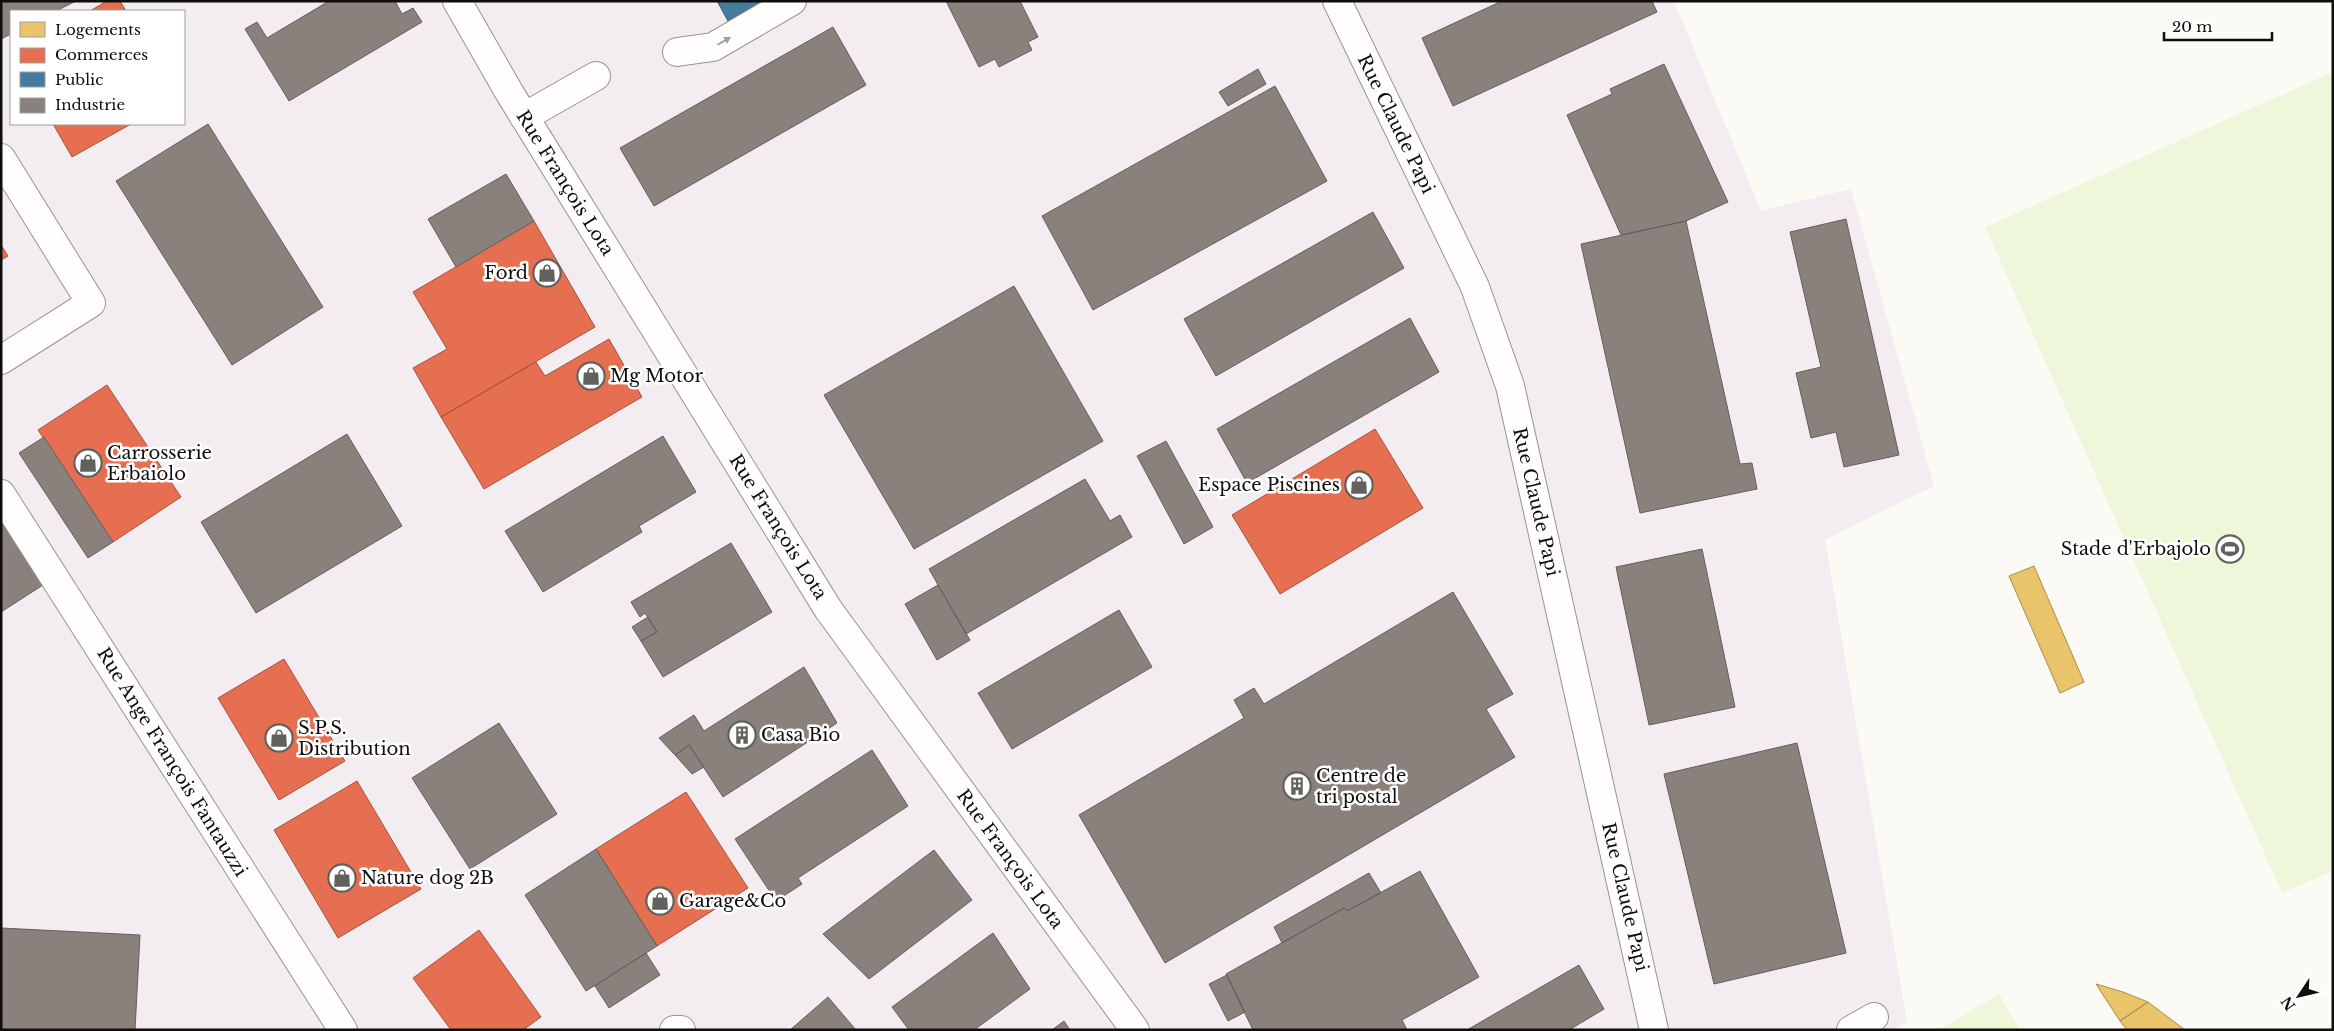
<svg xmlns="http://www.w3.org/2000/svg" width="2334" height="1031" font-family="'Libre Baskerville',serif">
	<rect width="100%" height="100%" fill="#fcfaf4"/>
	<!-- industrial -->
	<path fill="#f3edf1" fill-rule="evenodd" d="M1,1h1673l87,210 90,-22 83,297 -109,54 82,482 -13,8h-1893zM11,11h173v113h-173z"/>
	<!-- pitch -->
	<path fill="#eff7db" d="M2333,72v799l-51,22 -297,-666z
		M1999,994l21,36h-82z"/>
	<!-- homes -->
	<path fill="#e9c46a" stroke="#a78d4e" d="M2034,566l50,116 -24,11 -51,-117z
		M2096,984l27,8 25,10 -28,19z
		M2148,1002l37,28h-58l-7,-9z"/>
	<!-- shops -->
	<path fill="#e76f51" stroke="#a6523d" d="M107,1h13l6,10h-36z
		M53,124h78l-59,33z
		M534,221l61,106 -154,90 -28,-49 34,-19 -34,-57z
		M1,245l7,11 -7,4z
		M609,339l33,58 -158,92 -43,-72 95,-55 9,14z
		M107,385l74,112 -68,45 -75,-112z
		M1375,429l48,79 -143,86 -48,-79z
		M284,659l61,102 -66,39 -61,-102z
		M357,781l64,108 -83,49 -64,-108z
		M686,792l62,96 -91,58 -61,-97z
		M479,930l62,87 -18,13h-72l-38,-52z"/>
	<!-- public -->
	<path fill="#457b9d" stroke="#345a72" d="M717,1h47l-36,20z"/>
	<!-- industry -->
	<path fill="#8a817c" stroke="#655e5b" d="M1,1h75l-20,10h-45v23l-10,5z
		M329,1h66l7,13 11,-6 9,14 -133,79 -44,-72 12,-7 10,16z
		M946,1h74l18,36 -10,5 4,8 -33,17 -4,-8 -16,8z
		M1502,1h150l5,11 -204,94 -31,-68z
		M833,27l33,58 -212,121 -34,-58z
		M1664,64l64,138 -42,19 -65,14 -54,-120 45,-21 -2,-5z
		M1258,69l8,15 -38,22 -9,-14z
		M1275,86l52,95 -234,129 -51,-94z
		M208,124l115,183 -91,58 -116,-184z
		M506,174l28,47 -78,46 -28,-48z
		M1373,212l31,56 -188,108 -32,-57z
		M1846,219l53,236 -55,12 -8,-35 -25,6 -15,-65 25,-6 -31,-135z
		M1686,221l54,243 12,-1 5,26 -117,24 -59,-269z
		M1014,286l89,155 -189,108 -90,-154z
		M1410,318l29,54 -192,111 -30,-54z
		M347,434l55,92 -146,87 -55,-91z
		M663,436l33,56 -57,34 3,6 -99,60 -38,-61z
		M44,437l69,105 -25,16 -69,-105z
		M1166,441l47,86 -29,17 -47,-88z
		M1085,479l25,42 10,-6 12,22 -166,97 -37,-65z
		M1,521l42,64 -42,27z
		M731,543l41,69 -109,65 -22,-36 16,-9 -12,-19 -5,4 -9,-15z
		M1702,549l33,158 -86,18 -33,-158z
		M938,585l32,55 -33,20 -32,-56z
		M1453,592l60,102 -27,15 29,48 -350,206 -86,-148 165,-97 -10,-18 20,-12 10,16z
		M1119,610l33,57 -140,82 -34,-56z
		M648,617l9,15 -16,9 -9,-14z
		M804,667l33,56 -114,74 -34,-52 -14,10 -16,-17 35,-23 10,16z
		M499,723l58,91 -87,55 -58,-91z
		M1797,743l49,210 -132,31 -50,-210z
		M689,745l15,22 -12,7 -17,-19z
		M872,750l36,56 -110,72 4,6 -26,17 -41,-62z
		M596,849l61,97 -71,45 -61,-96z
		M934,850l38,50 -103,79 -46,-45z
		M1420,871l59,106 -77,43 5,10h-154l-27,-56 118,-66 3,3z
		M1369,873l12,20 -34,18 -3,-3 -62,35 -8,-16z
		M1,928l139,7 -5,95h-134z
		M993,933l37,56 -56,41h-65l-17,-23z
		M646,953l14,22 -51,33 -14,-22z
		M1579,965l25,44 -35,21h-102z
		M1227,975l18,37 -17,9 -19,-37z
		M828,997l28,33h-66z
		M1064,1021l6,9h-18z"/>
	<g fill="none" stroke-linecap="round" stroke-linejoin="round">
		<!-- minor casing -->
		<g stroke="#959492" stroke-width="30">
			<path id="minor" d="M457,1l52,91 319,517 307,421
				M1337,1l138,286 35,99 144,644
				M677,52l36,-5 79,-46
				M524,117l72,-41
				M1,158l90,145 -90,57
				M1,494l342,536
				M674,1030h7
				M1851,1030l23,-13"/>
		</g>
		<!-- minor -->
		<use href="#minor" stroke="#fffefd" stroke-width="28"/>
	</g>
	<!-- one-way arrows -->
	<defs><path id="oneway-solid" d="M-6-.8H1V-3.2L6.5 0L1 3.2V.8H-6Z" transform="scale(1.25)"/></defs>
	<use fill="#9f9e9d" href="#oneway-solid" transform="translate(724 41) rotate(-30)"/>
	<!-- icons -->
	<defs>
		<g id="shop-ring" transform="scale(1.4375)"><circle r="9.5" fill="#fff" stroke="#61615e" stroke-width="1.5"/><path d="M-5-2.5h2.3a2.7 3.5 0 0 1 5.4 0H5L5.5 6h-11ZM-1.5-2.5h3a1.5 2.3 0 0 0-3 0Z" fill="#61615e"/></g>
		<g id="stadium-ring" transform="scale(1.4375)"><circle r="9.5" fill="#fff" stroke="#61615e" stroke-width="1.5"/><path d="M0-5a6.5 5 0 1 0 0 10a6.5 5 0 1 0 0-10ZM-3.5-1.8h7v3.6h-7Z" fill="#61615e"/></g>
		<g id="building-ring" transform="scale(1.4375)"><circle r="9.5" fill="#fff" stroke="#61615e" stroke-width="1.5"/><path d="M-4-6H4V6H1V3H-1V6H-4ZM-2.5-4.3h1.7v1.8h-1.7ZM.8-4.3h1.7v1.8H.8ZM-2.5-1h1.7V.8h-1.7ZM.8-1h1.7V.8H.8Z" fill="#61615e"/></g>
	</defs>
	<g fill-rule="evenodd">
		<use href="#shop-ring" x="547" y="273"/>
		<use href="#shop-ring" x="591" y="376"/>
		<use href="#shop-ring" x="88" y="463"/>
		<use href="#shop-ring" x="1359" y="485"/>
		<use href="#stadium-ring" x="2230" y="549"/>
		<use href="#building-ring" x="742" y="735"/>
		<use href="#shop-ring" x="279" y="738"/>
		<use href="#building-ring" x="1297" y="786"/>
		<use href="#shop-ring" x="342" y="878"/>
		<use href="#shop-ring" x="660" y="901"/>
	</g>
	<g text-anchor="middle" stroke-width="5" stroke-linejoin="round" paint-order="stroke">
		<!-- street labels -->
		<g font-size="18" fill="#0e0e0e" stroke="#fff">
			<text transform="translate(1396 124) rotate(64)" y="6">Rue Claude Papi</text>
			<text transform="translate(565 183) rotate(58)" y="6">Rue François Lota</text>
			<text transform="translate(1536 502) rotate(77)" y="6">Rue Claude Papi</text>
			<text transform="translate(778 527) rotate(58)" y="6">Rue François Lota</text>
			<text transform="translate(172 762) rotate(58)" y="6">Rue Ange François Fantauzzi</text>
			<text transform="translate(1010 859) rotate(54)" y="6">Rue François Lota</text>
			<text transform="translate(1625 897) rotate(77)" y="6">Rue Claude Papi</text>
		</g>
		<!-- poi labels -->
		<g font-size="18" fill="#0e0e0e" stroke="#fff" text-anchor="start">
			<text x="528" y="279" text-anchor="end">Ford</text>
			<text x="610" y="382">Mg Motor</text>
			<text x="107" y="459">Carrosserie<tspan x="107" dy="21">Erbaiolo</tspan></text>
			<text x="1340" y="491" text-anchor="end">Espace Piscines</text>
			<text x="2211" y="555" text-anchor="end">Stade d'Erbajolo</text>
			<text x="298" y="734">S.P.S.<tspan x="298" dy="21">Distribution</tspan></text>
			<text x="761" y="741">Casa Bio</text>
			<text x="1316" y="782">Centre de<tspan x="1316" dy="21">tri postal</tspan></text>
			<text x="361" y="884">Nature dog 2B</text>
			<text x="679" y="907">Garage&amp;Co</text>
		</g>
	</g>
	<!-- border -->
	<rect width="2334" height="1031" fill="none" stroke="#0e0e0e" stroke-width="5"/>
	<!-- legend -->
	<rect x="10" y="10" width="175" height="115" fill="#ffffff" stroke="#9f9f9f"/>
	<rect x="20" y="22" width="25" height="15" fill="#e9c46a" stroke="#9f9f9f"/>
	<text x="55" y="35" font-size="15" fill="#0e0e0e">Logements</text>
	<rect x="20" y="48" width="25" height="15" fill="#e76f51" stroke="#9f9f9f"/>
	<text x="55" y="60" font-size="15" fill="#0e0e0e">Commerces</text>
	<rect x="20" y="72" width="25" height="15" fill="#457b9d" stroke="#9f9f9f"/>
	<text x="55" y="85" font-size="15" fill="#0e0e0e">Public</text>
	<rect x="20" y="98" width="25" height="15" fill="#8a817c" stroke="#9f9f9f"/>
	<text x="55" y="110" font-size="15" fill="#0e0e0e">Industrie</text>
	<!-- north arrow -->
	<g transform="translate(2299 996) rotate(235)" stroke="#ffffff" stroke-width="4" paint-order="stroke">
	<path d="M0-4L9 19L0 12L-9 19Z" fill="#0e0e0e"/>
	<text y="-8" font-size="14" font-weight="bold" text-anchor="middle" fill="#0e0e0e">N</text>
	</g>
	<!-- scale -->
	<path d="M2164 32v8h108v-8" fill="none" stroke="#0e0e0e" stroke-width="2.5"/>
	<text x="2172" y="32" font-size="15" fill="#0e0e0e" stroke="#ffffff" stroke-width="4" paint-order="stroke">20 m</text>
</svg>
